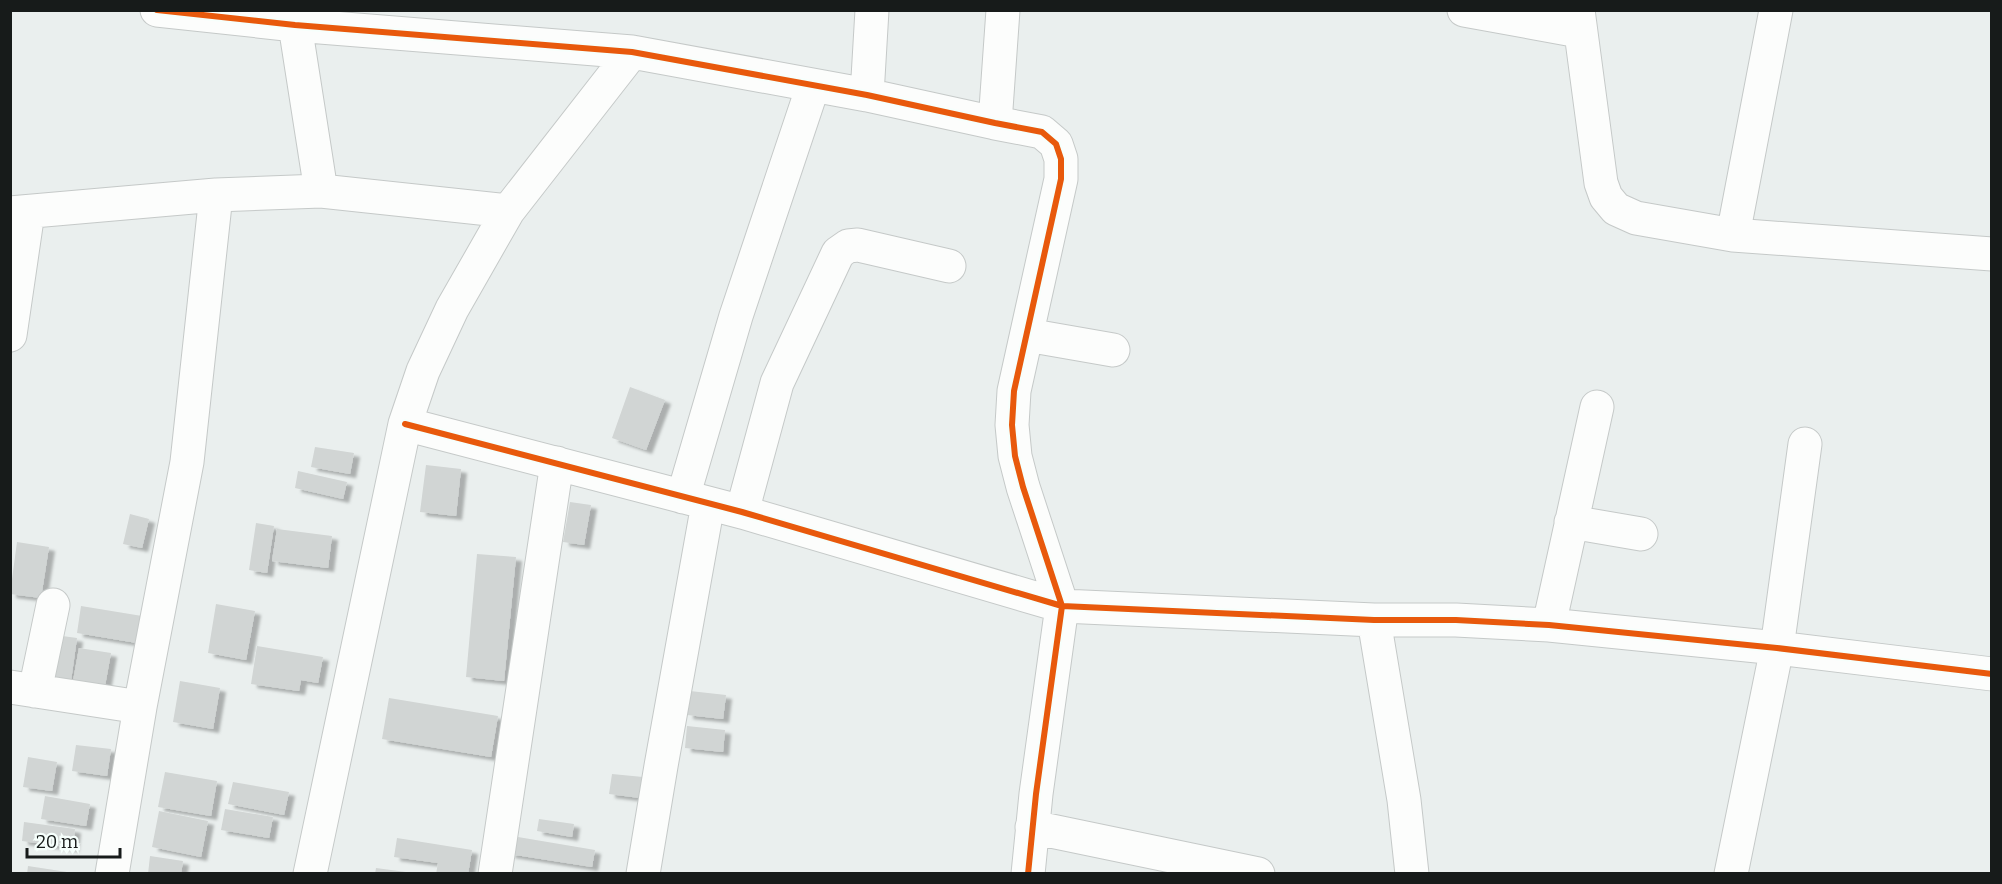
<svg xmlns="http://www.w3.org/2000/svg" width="2002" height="884" font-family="Bitter,serif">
	<defs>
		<filter id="shadow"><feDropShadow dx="6" dy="4" stdDeviation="1.5" flood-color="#0004"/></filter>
	</defs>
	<rect width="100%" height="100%" fill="#eaefee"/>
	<!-- building -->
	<path fill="#d1d5d4" filter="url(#shadow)" d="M630,387l35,13 -19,50 -34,-12z
		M315,447l39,6 -4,21 -39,-7z
		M426,465l35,4 -5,47 -36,-4z
		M298,471l49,11 -4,17 -48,-11z
		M570,502l21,3 -7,40 -21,-3z
		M130,514l19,5 -7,29 -19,-4z
		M256,523l18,3 -7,47 -18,-3z
		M277,529l55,7 -4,32 -56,-7z
		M17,542l32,5 -8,51 -31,-4z
		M477,554l39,3 -12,124 -38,-4z
		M216,604l39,7 -9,49 -38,-7z
		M81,606l61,10 -5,27 -60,-10z
		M55,635l22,3 -6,43 -22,-3z
		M257,646l66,11 -5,26 -17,-3 -2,11 -48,-7z
		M79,648l32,5 -6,33 -32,-5z
		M180,681l40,7 -7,41 -40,-7z
		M690,691l36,4 -3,24 -36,-4z
		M389,698l109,18 -7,41 -109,-18z
		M687,726l38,4 -2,22 -38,-4z
		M76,745l35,4 -4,27 -35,-5z
		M28,757l29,5 -5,29 -29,-4z
		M165,772l52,9 -6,35 -53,-9z
		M612,774l31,3 -3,21 -31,-4z
		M233,782l56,10 -5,23 -56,-11z
		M45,796l45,8 -4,22 -45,-7z
		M225,809l48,8 -4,21 -48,-8z
		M159,811l49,10 -7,36 -49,-10z
		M539,819l35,5 -2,13 -35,-6z
		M24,822l51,7 -2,19 -51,-7z
		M512,836l83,14 -3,17 -83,-13z
		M397,838l75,12 -4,24h-32l2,-11 -44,-6z
		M150,856l33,5 -2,13h-33z
		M28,866l39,6v2h-40z
		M376,868l30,4v2h-31z"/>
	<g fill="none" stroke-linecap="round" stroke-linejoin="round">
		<!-- minor casing -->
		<g stroke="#c5c9c8" stroke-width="35">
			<path id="minor" d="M157,10l138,15 337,27 235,43 128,28 47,9 14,12 5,15v20l-47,212 -2,34 3,31 8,31 39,119 -26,188 -8,80
				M1464,10l115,21
				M1578,10l23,173 5,14 10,12 20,9 97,17 259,19
				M295,25l26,166
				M867,95l5,-85
				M995,123l8,-113
				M10,213l206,-18 105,-4 187,20
				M1733,235l43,-225
				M10,335l18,-123
				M1027,335l86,15
				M405,424l337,88 320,94 312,14h82l93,5 228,23 215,26
				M683,497l53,-181 77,-230
				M742,512l35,-129 61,-130 10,-7 10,-1 91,21
				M1571,522l70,12
				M1374,620l30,180 8,74
				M1549,625l48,-218
				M10,687l130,20
				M35,691l18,-86
				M1032,827l226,47
				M112,874l28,-167 47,-245 29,-267
				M310,874l95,-450 18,-53 29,-62 56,-98 124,-159
				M495,874l62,-411
				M643,874l18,-108 47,-262
				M1731,874l46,-226 28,-204"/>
		</g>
		<!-- minor -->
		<use href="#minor" stroke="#fcfdfc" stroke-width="33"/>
		<!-- cycleway casing -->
		<g stroke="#f6fffc" stroke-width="10">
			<path id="cycleway" d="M157,10l138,15 337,27 235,43 128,28 47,9 14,12 5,15v20l-47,212 -2,34 3,31 8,31 39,119 -26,188 -8,80
				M405,424l337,88 320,94 312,14h82l93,5 228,23 215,26"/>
		</g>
		<!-- cycleway -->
		<use href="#cycleway" stroke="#e8590c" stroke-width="6"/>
	</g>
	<!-- border -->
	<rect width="2002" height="884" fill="none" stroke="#171b1a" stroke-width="24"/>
	<!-- scale -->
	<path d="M27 848v9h93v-9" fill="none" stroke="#171b1a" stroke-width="3"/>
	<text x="36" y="848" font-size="18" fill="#171b1a" stroke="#f6fffc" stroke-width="4.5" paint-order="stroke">20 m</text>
</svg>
